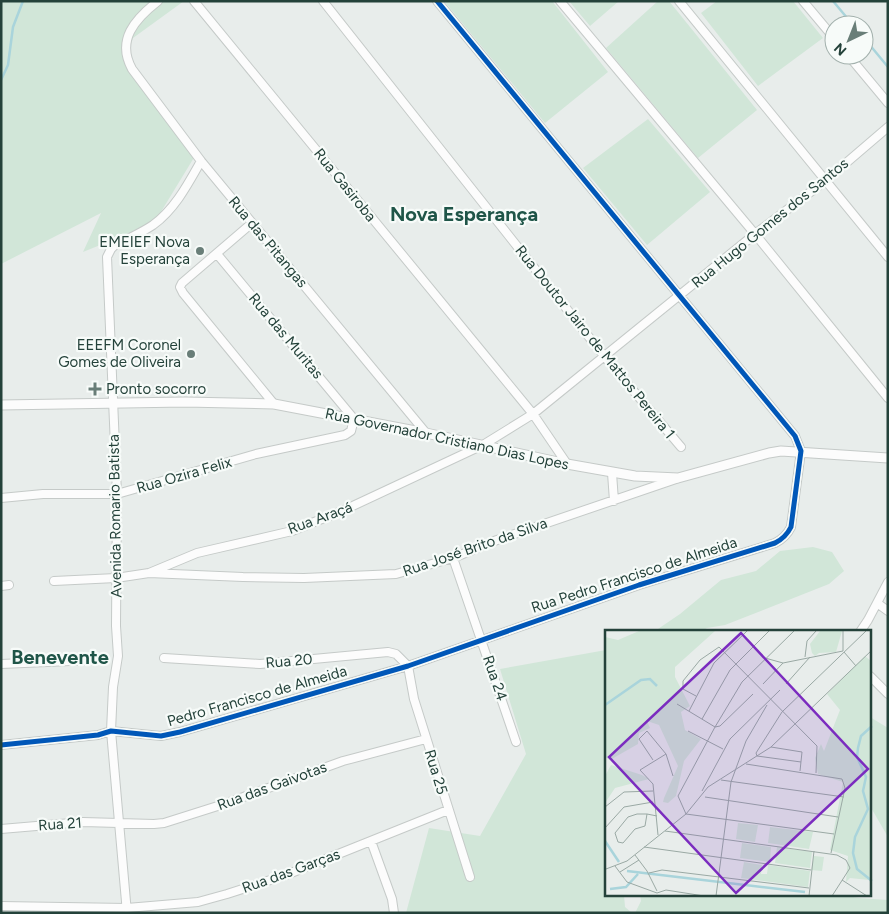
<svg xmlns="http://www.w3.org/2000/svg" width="889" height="914" font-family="Figtree,sans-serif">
	<rect width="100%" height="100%" fill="#e8edeb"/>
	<!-- green -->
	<path fill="#d1e6d8" d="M1,1h183l-51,37 -5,15 2,9 68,89 -42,69 -19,10 -54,22 18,-39 -100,51z
		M444,1h108l56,71 -63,51z
		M569,1h50l-29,25z
		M658,1h11l88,109 -59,48 -92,-110z
		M717,1h76l30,37 -65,48 -57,-73z
		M648,119l62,73 -63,53 -64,-77z
		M813,547l19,5 12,19 -15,13 -104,41 -18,3 -5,3h-47l25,-17 41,-34 35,-9 24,-20z
		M606,650v187l-2,3 1,21 1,1v33h18l1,12 7,6h-226l23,-85 51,8 46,-82 -26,-85z
		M870,717l18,11v109l-18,-31z
		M640,895c11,0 22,-1 32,0 12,1 24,5 36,0h134l17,3 29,2v13h-253l6,-12z"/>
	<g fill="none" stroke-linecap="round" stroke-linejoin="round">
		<!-- stream -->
		<path stroke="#a9d4db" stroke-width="2.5" d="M833,1l20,24
			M864,38l24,29
			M1,80l7,-15 5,-38 10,-26"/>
		<!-- minor casing -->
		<g stroke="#c5cac8" stroke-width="10">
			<path id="minor" d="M158,1c-23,18 -42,39 -26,68l69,92 225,272
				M194,1l339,413 34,50
				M323,1l281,355 77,91
				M560,1l195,233 133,164
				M679,1l209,256
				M803,1l31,37
				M848,55l40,48
				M252,223l-70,60 -2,4 3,6 91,111
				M612,473l2,28
				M1,498l42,-4h74l139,-40 89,-19 6,-4 3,-12 -137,-165
				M453,558l63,184
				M149,573l48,-20 95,-22 52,-21 139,-65 50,-31 222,-180 70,-53 63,-54
				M54,581l62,-3 33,-5 94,4 61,1 92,-4 57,-16 44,-18 179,-61
				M1,586l8,-1
				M877,603l11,8
				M860,632l8,-12 20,-38
				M164,658l96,6 128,-12 8,2 12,12
				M1,664l93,-4
				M408,666l6,33 56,178
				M870,676l18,18
				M1,745l97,-10 13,-4 50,5 19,-4 228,-66 231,-81 136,-42c8,-4 12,-8 16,-16l10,-76 -6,-15 -358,-435
				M1,829l82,-7 71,2 10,-1 60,-19 119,-43 83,-22
				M371,841l21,58 2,14
				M1,906l126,2 71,-6 29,-8 59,-19 162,-65
				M127,913l-16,-182 2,-44 5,-31 -2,-30 1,-132 -10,-237 4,-8 4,-4c13,-6 26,-12 38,-20 22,-16 35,-41 48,-64"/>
		</g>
		<!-- tertiary casing -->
		<g stroke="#c5cac8" stroke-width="11">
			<path id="tertiary" d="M1,405l184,-3 89,2 152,29 141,31 68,12 43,2 91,-25 12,-2 107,7"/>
		</g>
		<!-- minor -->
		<use href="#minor" stroke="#fcfcfc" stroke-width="8"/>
		<!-- tertiary -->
		<use href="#tertiary" stroke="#fcfcfc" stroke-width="9"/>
		<!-- cycleway casing -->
		<g stroke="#f7fbf9" stroke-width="8">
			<path id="cycleway" d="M1,745l97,-10 13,-4 50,5 19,-4 228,-66 231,-81 136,-42c8,-4 12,-8 16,-16l10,-76 -6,-15 -358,-435"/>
		</g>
		<!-- cycleway -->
		<use href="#cycleway" stroke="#0057b8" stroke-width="5"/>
	</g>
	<!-- markers -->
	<g fill="#697e78" stroke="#f7fbf9" stroke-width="2">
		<circle cx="200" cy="251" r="5"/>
		<circle cx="191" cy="354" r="5"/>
		<path d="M92.5 381.5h5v5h5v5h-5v5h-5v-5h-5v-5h5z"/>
	</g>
	<g text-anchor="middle" stroke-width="4.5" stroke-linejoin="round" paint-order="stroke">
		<!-- street labels -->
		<g font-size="15" fill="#24423a" stroke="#f7fbf9">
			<text transform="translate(345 185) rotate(51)" y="5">Rua Gasiroba</text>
			<text transform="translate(770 223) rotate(-39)" y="5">Rua Hugo Gomes dos Santos</text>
			<text transform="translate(268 242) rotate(50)" y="5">Rua das Pitangas</text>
			<text transform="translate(286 336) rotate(50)" y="5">Rua das Muritas</text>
			<text transform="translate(595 342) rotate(51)" y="5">Rua Doutor Jairo de Mattos Pereira 1</text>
			<text transform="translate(447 439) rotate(12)" y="5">Rua Governador Cristiano Dias Lopes</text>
			<text transform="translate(184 475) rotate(-16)" y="5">Rua Ozira Felix</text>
			<text transform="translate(115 516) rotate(-91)" y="5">Avenida Romario Batista</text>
			<text transform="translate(320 518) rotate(-20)" y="5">Rua Araçá</text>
			<text transform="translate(475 547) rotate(-19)" y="5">Rua José Brito da Silva</text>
			<text transform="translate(634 575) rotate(-18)" y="5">Rua Pedro Francisco de Almeida</text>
			<text transform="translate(289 661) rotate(-5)" y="5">Rua 20</text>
			<text transform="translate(495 678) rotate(71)" y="5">Rua 24</text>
			<text transform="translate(257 696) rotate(-16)" y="5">Pedro Francisco de Almeida</text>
			<text transform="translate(436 772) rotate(73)" y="5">Rua 25</text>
			<text transform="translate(272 786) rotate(-20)" y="5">Rua das Gaivotas</text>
			<text transform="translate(60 824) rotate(-4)" y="5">Rua 21</text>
			<text transform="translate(291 871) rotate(-20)" y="5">Rua das Garças</text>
		</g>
		<!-- poi labels -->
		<g font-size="15" fill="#24423a" stroke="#f7fbf9" text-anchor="end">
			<text x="190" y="247">EMEIEF Nova<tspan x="190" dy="17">Esperança</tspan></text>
			<text x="181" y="350">EEEFM Coronel<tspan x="181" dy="17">Gomes de Oliveira</tspan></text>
			<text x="106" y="394" text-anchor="start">Pronto socorro</text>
		</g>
		<!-- district labels -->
		<g font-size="20" font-weight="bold" fill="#1f5548" stroke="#f7fbf9">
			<text x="464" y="221">Nova Esperança</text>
			<text x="60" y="664">Benevente</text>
		</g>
	</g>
	<!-- overview -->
	<g transform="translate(605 630)">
		<rect width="266" height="266" fill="#e8edeb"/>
		<path d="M34,1h76l-40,36v10l15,29 -9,6 4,18 16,9 -17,22 -8,35 -8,7 -5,-1 1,-4 14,-32 -19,-41 -12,-4 3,7 -11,5 -1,11 -28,16 -5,-3v-120l13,3zM215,1h22l-6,21 -17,1 -4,3 -3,-3 -2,-9zM260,26l7,6 -1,222 -2,-4 -19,-2 -4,4 2,-26 -18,-6 13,-68 -25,-8 -3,-16 6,-14 3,7 16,-41 -13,-16zM6,135l31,10 7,4 -34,9 -10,15v-27zM133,193l20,2 -3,17 -19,-3zM165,197l43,5 -4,17 -41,-6zM137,213l29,4 -1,15 -30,-4zM172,217l35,5 -2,16 -35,-5zM209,226l10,1 -2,14 -11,-1zM139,232l18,3 -1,9h6l1,-9 42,6 -2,16 -67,-9z" fill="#d1e6d8"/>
		<path fill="none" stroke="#a9d4db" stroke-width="2.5" d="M0,75l36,-25 9,-1 7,7M267,96l-11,10 -3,12 -1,9 9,20 -3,14 5,18 -13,28 -2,16 4,16 15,12M0,211l14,21M22,241l178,21M5,259l16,-2 12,-13"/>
		<path fill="none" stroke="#9aa9a4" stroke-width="1" d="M238,1v20M239,22l12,14M200,27l2,-16 9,-10M160,28l18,5 60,-12M158,54l20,-21M181,54l24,-27M91,66l-13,-7v-8l17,-21 19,-13 98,99 -1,27M72,74l38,23M84,81l25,-48 33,-32M97,89l28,-49 39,-39M110,97l5,-1 33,-32M83,101l35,18M166,117l31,5 -2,19M48,130l-14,-21 8,-8 19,23 7,22M196,132l-44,-6 -1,-3 26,-41 84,-81M141,134l96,15 3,9 -14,65M116,150l123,17M97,161l28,-52 50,-49M100,167l133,20M0,177l19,-15 29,-1M42,184l-2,12 -10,3 -12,14 -5,-1 -3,-9 13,-16 9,-3h10l10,2M81,184l-8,-18 37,-69 27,-45 52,-51M81,184l148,20M0,198l19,-21 29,-5M60,201l172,24 9,5 4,8 -18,28M53,205l-5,-51 -13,-14 26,-16M39,217l167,23M30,225l12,16 10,20M10,236l12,16 30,11M1,239l21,-8 59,-47 22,-27 63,-40 101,-97M15,242l19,-12M44,243l13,-3 147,18M237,250l25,16M52,263l9,-3 38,6M111,266l15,-114 15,-41 21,-36M204,266l5,-45"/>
		<path fill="#7b2cbf" fill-opacity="0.15" stroke="#7b2cbf" stroke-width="2.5" d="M136,3l127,136 -132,124 -127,-136z"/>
		<rect width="266" height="266" fill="none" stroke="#24423a" stroke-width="2.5"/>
	</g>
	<!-- border -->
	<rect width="889" height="914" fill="none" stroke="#24423a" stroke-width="5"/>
	<!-- north arrow -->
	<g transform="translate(849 40) rotate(223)"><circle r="24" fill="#f7fbf9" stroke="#a3b1ad"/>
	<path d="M0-4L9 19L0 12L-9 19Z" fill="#697e78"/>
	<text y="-8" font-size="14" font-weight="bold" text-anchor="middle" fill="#24423a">N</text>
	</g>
</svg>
